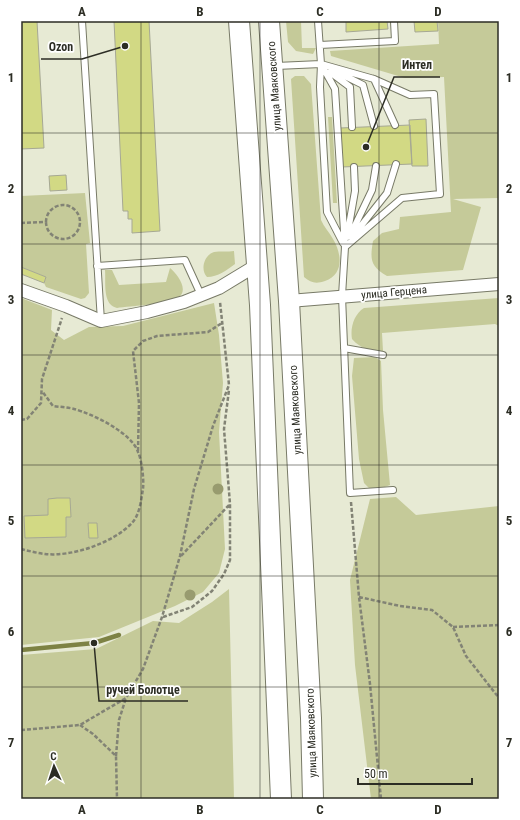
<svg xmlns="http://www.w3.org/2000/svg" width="520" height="820" font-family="'Roboto Condensed',sans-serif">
	<rect width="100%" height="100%" fill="#e7ead4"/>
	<!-- green -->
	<path fill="#c5ca99" d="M286,21h15l1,27h14l-3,6 -17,-3 -8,-9z
		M438,21h61v177l-46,1 28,8 -18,63 -76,6c-17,-10 -17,-17 -14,-35l9,-8 17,-4 1,-12 51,-5 -7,-135 -39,1 -74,-22 -1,-5 109,-7z
		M295,76h9l7,8 10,136c3,7 8,12 12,19 9,15 11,35 -8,42 -9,3 -14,2 -21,-4l-13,-198z
		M328,117h4l5,86h-4z
		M85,193l5,50 -4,1 3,49 -4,5 -4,1 -35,-12 -2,-4 2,-6 -25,-10v-71z
		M234,251l1,13c-8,6 -17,13 -28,13 -7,-7 -3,-22 7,-25 6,-1 14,0 20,-1z
		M170,268c7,6 19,21 9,29 -10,7 -49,9 -62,11 -15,-3 -11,-26 -12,-38h7l7,15 47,-3z
		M21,298l31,12 -1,20 13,10 25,-13 34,-1 91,-23 5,32 4,48 -4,49 6,117 -6,24 -16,19 -28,14 -76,31 -78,8z
		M499,298v28l-4,-2 -113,9 1,18c-13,0 -22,-2 -31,-12 -2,-11 2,-25 12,-31z
		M375,357l6,4 2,49 7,75 -8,3h-13l-5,-5 -5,-24 -7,-83 2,-18z
		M396,497l20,18 83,-9v293h-128l-16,-134 -5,-85 20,-81z
		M229,589l5,210h-213v-144l75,-6 57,-28 26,2 33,-21z"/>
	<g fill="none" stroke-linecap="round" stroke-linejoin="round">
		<!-- stream -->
		<path stroke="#7d8244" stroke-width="4.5" d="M21,650l73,-7 25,-8"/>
	</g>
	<!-- building -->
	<path fill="#d2d984" stroke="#a6a894" d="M21,21h16l7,127 -23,1z
		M114,21h35l11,210 -28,2v-14h-4v-8h-5z
		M346,21h41l1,8 -42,3z
		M414,21h23l1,10 -23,1z
		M426,119l2,47h-16l-3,-46z
		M410,125l2,39 -70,3 -2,-39z
		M66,175l1,15 -17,1 -1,-15z
		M21,267l25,10 -2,6 -23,-9z
		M57,498h13l1,19h-5v20l-41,1 -1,-22 24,-1v-16z
		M88,523h9l1,15h-9z"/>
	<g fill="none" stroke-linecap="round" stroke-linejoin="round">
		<!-- lane casing -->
		<g stroke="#787a67" stroke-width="8">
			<path id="lane" d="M82,21l19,300
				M318,21l3,43 -1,23 7,125 16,31
				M320,45l75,-4 -1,-20
				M321,64l14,25 10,158 -3,49 8,197 43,-3
				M276,66l45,-2 53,15 21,46
				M333,70l30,15 11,41
				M330,72l20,15 2,40
				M350,236l22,-46 4,-24
				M353,236l34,-43 9,-29
				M347,237l8,-46 -1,-24
				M345,247l57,-49 38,-4 -6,-100 -24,1 -36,-16
				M97,266l88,-6 16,35
				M344,348l39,7"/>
		</g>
		<!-- street casing -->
		<g stroke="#787a67" stroke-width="14">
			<path id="street" d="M21,290l45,16 35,15 46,-9 37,-10 35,-14 38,-23
				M289,301l210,-17"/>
		</g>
		<!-- primary casing -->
		<g stroke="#787a67" stroke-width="22">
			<path id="primary" d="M239,21l21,284 21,494
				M269,21l20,280 22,417 2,81"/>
		</g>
		<!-- path -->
		<path stroke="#828375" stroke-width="2.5" stroke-dasharray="4 2" stroke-linecap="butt" d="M46 222a17 17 0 1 1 34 0a17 17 0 1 1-34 0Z
			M21,223l24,-1
			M21,420l6,-1 14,-16 1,-24 20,-61
			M138,451l1,-48 -6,-52 10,-10 14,-5 51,-4 14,-9
			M351,502l8,95 11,87 11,115
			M21,549c8,2 16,4 24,5 27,3 68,-11 87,-31 8,-9 9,-23 11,-34 1,-10 -1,-28 -5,-37 -6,-19 -45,-38 -64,-43 -7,-2 -14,-2 -21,-3l-11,-15
			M181,556l49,-52
			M359,597l41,9 32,4 21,17 13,29 33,42
			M163,617l29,-10 20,-16 12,-17 6,-14v-56l-6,-75 5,-39
			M453,627l46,-2
			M80,725l13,9 23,22 1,43
			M21,730l59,-5 46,-27 17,-29 19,-52 18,-61 14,-67 19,-63 16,-41 -9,-83
			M116,756l3,-36 7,-22"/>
		<!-- lane -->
		<use href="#lane" stroke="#fff" stroke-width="6"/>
		<!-- street -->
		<use href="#street" stroke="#fff" stroke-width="12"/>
		<!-- primary -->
		<use href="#primary" stroke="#fff" stroke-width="20"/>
	</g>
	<!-- trees -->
	<g fill="#989b6f">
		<circle cx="218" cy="489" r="5.5"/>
		<circle cx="190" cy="595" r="5.5"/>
	</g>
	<!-- grid -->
	<path fill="none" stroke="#2c2d24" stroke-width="1" stroke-opacity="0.55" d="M141,21v778M260,21v778M379,21v778M21,133h478M21,244h478M21,355h478M21,465h478M21,576h478M21,687h478"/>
	<g text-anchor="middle" stroke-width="3.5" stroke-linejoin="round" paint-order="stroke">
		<!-- street labels -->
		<g font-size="11" fill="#2c2d24" stroke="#fff">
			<text transform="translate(274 86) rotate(-94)" y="4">улица Маяковского</text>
			<text transform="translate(394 292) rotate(-5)" y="4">улица Герцена</text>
			<text transform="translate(295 410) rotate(-93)" y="4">улица Маяковского</text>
			<text transform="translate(311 733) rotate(-92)" y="4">улица Маяковского</text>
		</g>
	</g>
	<!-- callouts -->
	<path fill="none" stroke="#2c2d24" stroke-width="1.5" d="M125 46L82 59H41M366 147L394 77H440M94 643L99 701H188"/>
	<g fill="#2c2d24" stroke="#fff" stroke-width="1.5">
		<circle cx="125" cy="46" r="4"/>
		<circle cx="366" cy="147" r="4"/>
		<circle cx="94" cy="643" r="4"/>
	</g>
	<g font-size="12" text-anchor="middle" font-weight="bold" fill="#2c2d24" stroke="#fff" stroke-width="3.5" stroke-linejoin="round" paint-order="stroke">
		<text x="61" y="51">Ozon</text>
		<text x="417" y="69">Интел</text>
		<text x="143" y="694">ручей Болотце</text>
	</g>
	<!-- border -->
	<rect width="520" height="820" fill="none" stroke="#ffffff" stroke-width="44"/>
	<!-- north arrow -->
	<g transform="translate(54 766) rotate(357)" stroke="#ffffff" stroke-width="3" paint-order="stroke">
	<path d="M0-3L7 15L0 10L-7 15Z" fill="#2c2d24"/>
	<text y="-6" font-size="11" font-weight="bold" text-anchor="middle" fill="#2c2d24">С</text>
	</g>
	<!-- scale -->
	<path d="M358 778v6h114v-6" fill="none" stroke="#2c2d24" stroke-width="2"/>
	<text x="364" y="778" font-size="12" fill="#2c2d24" stroke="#ffffff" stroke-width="3" paint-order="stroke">50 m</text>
	<rect x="22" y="22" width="476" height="776" fill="none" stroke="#2c2d24" stroke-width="1.5"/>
	<g font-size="13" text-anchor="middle" font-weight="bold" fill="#2c2d24">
		<text x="82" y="16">A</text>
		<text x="200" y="16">B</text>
		<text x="320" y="16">C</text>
		<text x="438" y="16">D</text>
		<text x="11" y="82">1</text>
		<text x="509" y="82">1</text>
		<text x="11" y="193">2</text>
		<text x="509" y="193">2</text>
		<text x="11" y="304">3</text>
		<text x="509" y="304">3</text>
		<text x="11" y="415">4</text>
		<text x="509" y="415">4</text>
		<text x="11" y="525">5</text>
		<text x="509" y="525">5</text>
		<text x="11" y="636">6</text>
		<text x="509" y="636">6</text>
		<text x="11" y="747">7</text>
		<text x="509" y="747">7</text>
		<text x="82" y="814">A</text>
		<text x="200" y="814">B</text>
		<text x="320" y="814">C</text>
		<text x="438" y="814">D</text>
	</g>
</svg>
